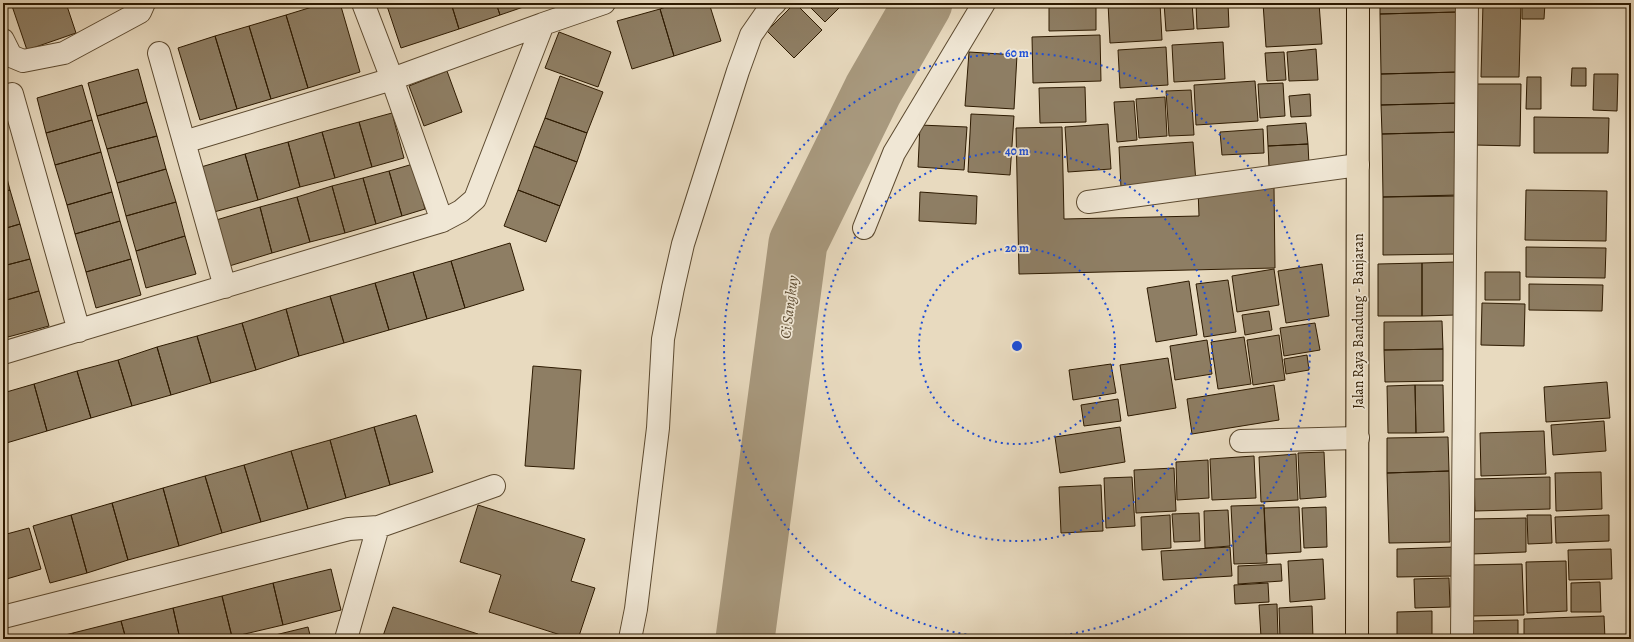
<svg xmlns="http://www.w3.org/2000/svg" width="1634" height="642" font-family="Alegreya,serif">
	<rect width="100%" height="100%" fill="#e8dabf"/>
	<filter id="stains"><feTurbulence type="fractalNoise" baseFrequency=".005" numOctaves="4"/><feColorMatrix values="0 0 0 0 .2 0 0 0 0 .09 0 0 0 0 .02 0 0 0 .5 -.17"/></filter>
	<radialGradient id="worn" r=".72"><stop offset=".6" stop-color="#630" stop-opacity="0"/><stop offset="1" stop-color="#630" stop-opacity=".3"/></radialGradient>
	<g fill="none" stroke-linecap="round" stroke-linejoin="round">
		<!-- river -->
		<path stroke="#a8997e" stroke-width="59" d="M745,639l53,-396 75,-153 50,-87"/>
	</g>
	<!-- building -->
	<path fill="#8e7e64" stroke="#2d1a01" d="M11,3h55l10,30 -49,17z
		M325,3h15l20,69 -52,16 -22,-73z
		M386,3h65l8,26 -58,19z
		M451,3h45l4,12 -41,14z
		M496,3h39l-35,12z
		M677,3h32l12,38 -47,15 -14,-47z
		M795,3l27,27 -28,28 -27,-27z
		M806,3h38l-19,19z
		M1049,3h47v27l-47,1z
		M1108,3h52l2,37 -52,3z
		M1164,3h28l2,26 -28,2z
		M1196,3h32l1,24 -32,2z
		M1263,3h56l3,41 -56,3z
		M1380,3h78v9l-78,2z
		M1483,3h38l-2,74h-38z
		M1522,3h23l-1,16h-22z
		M660,9l14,47 -42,13 -15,-48z
		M1458,12l1,60 -78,2 -1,-60z
		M286,15l22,73 -37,11 -22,-73z
		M249,26l22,73 -34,10 -22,-73z
		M559,32l52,20 -13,35 -53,-19z
		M1100,35l1,46 -68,2 -1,-46z
		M215,36l22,73 -37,11 -22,-72z
		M1223,42l2,37 -51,3 -2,-37z
		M1166,47l2,38 -48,3 -2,-38z
		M1316,49l2,31 -29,1 -2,-29z
		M969,52l48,3 -3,54 -49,-3z
		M1284,52l2,28 -19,1 -2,-28z
		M1572,68h14v18h-15z
		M138,69l9,33 -50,14 -9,-33z
		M447,71l15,41 -38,14 -15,-40z
		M1459,72l1,31 -79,2v-31z
		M1594,74h24l-1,37 -24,-1z
		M560,76l43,16 -16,41 -42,-15z
		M1527,77h14v32h-15z
		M1255,81l3,40 -62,4 -2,-40z
		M1283,83l2,33 -25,2 -2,-34z
		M1476,84h45l-1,62 -46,-1z
		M82,85l10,35 -46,13 -9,-35z
		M1085,87l1,35 -46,1 -1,-35z
		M1191,90l3,45 -25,1 -3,-45z
		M1310,94l1,22 -20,1 -2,-21z
		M1165,97l2,39 -28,2 -3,-39z
		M1134,101l3,39 -20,2 -3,-40z
		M147,102l10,34 -50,13 -10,-33z
		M1460,103v29l-78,2 -1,-29z
		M392,113l12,45 -32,9 -13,-45z
		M971,114l43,2 -4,59 -42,-3z
		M1534,117l75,1 -1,35h-74z
		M545,118l42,15 -10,29 -43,-16z
		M92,120l9,32 -46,13 -9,-32z
		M359,122l13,45 -37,11 -13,-46z
		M1306,123l2,21 -40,2 -1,-20z
		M1108,124l3,45 -43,3 -3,-45z
		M920,125l47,2 -3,43 -46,-3z
		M1062,127l2,92 135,-3 -1,-27 76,-2 1,81 -256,6 -3,-146z
		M1263,129l1,24 -42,2 -2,-23z
		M322,132l13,46 -35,9 -12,-45z
		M1460,132l1,64 -78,1 -1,-63z
		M157,136l9,33 -49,14 -10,-34z
		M288,142l12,45 -42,13 -13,-46z
		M1193,142l3,41 -75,5 -2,-41z
		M1308,144l1,21 -40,2 -1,-21z
		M534,146l43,16 -17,44 -42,-16z
		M101,152l11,40 -45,13 -12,-40z
		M245,154l13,46 -44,12 -13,-45z
		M3,163l7,27 -7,2z
		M413,164l12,45 -23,7 -13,-45z
		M166,169l10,33 -50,14 -9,-33z
		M389,171l13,45 -26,8 -13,-46z
		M363,178l13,46 -31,9 -13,-47z
		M332,186l13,47 -35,9 -13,-45z
		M10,190l10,34 -17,5v-37z
		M518,190l42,16 -14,36 -42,-16z
		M1526,190l81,1 -1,50 -81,-1z
		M112,192l8,29 -45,13 -8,-29z
		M920,192l57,4 -1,28 -57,-3z
		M1457,195l1,59 -75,1v-58z
		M297,197l13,45 -38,11 -12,-46z
		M176,202l9,34 -49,15 -10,-35z
		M260,207l12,46 -46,14 -13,-46z
		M120,221l11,38 -45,13 -11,-38z
		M20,224l10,35 -27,7v-37z
		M185,236l11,38 -50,14 -10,-37z
		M510,243l14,47 -59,18 -14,-47z
		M1526,247l80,1 -1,30 -79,-1z
		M30,259l9,32 -36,10v-35z
		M131,259l10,36 -45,13 -10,-36z
		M451,261l14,47 -38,11 -14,-47z
		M1456,262v53l-34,1v-53z
		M1422,263v53h-44v-52z
		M1322,264l7,52 -43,7 -8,-52z
		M1274,269l5,36 -42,7 -5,-36z
		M413,272l14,47 -38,11 -14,-47z
		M1485,272h35v28h-35z
		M1228,280l8,52 -32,5 -8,-53z
		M1189,281l8,54 -41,7 -9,-54z
		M375,283l14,47 -45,13 -14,-47z
		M1529,284l74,1 -1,26 -73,-1z
		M39,291l10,35 -41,11 -5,-18v-18z
		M330,296l14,47 -45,13 -13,-47z
		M1482,303l43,1 -1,42 -43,-1z
		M286,309l13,47 -43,14 -14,-47z
		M1269,311l3,19 -27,5 -3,-20z
		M1442,321l1,28 -59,1v-28z
		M242,323l14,47 -45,13 -14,-47z
		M1315,323l5,27 -36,6 -4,-28z
		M1279,335l6,45 -32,5 -6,-45z
		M197,336l14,47 -40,12 -14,-48z
		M1244,337l7,47 -33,5 -7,-47z
		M1207,340l5,34 -37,6 -5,-34z
		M157,347l14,48 -39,11 -14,-46z
		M1443,349v32l-58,1 -1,-32z
		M1307,355l2,15 -23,4 -2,-15z
		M1168,358l8,50 -48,8 -8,-51z
		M118,360l14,46 -41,12 -14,-47z
		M1111,364l5,29 -43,7 -4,-30z
		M533,366l48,4 -7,99 -49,-3z
		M77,371l14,47 -44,13 -13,-47z
		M1607,382l3,36 -64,4 -2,-35z
		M34,384l13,47 -44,13v-51z
		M1274,385l5,35 -87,14 -5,-35z
		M1415,385h28l1,47 -28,1z
		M1415,385l1,48h-28l-1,-47z
		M1118,399l3,22 -37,5 -3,-21z
		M416,415l17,57 -43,13 -16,-58z
		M1604,421l2,30 -53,4 -2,-30z
		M374,427l16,58 -44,13 -16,-58z
		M1120,427l5,35 -65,11 -5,-36z
		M1544,431l2,43 -65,2 -1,-43z
		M1448,437l1,34 -62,2v-35z
		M330,440l16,58 -38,11 -17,-58z
		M291,451l17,58 -47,13 -17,-57z
		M1324,452l2,45 -26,2 -2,-46z
		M1296,454l2,46 -37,2 -2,-45z
		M1254,456l2,42 -44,2 -2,-41z
		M1208,460l1,38 -32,2 -1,-38z
		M244,465l17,57 -39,11 -17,-57z
		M1174,468l2,43 -40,2 -2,-43z
		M1449,471l1,71 -61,1 -2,-70z
		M1601,472l1,37 -46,2 -1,-38z
		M205,476l17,57 -43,13 -16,-58z
		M1132,477l3,49 -29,2 -2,-50z
		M1550,477v32l-75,2 -1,-32z
		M1101,485l2,46 -42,2 -2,-46z
		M163,488l16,58 -51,14 -16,-57z
		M112,503l16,57 -41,13 -16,-58z
		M478,505l107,34 -14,42 24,7 -17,51h-5l-84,-27 12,-37 -41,-13z
		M1264,505l3,58 -33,1 -3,-58z
		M1299,507l2,45 -35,2 -2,-46z
		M1326,507l1,40 -23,1 -2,-40z
		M1228,510l2,36 -25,2 -1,-37z
		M1199,513l1,28 -26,1 -2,-28z
		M71,515l16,58 -37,10 -17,-57z
		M1170,515l1,33 -29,2 -1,-33z
		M1527,515h24l1,28 -24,1z
		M1609,515v26l-53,2 -1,-26z
		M1526,518v34l-54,2 -1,-35z
		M29,528l12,41 -38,11v-45z
		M1230,547l2,29 -69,4 -2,-29z
		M1455,547v29l-58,1v-28z
		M1611,549l1,30 -43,1 -1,-30z
		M1323,559l2,40 -35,3 -2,-41z
		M1566,561l1,50 -40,2 -1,-51z
		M1281,564l1,17 -44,3v-18z
		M1522,564l2,51 -52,1 -1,-51z
		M331,569l10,41 -58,15 -10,-42z
		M1449,578l1,29 -35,1 -1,-29z
		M1600,582l1,30h-30v-29z
		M273,583l10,42 -51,12 -10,-41z
		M1268,583l1,19 -34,2 -1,-19z
		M222,596l10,41 -7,2h-45l-7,-31z
		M1277,604l1,32 -17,1 -2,-32z
		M1312,606l1,33h-33l-1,-31z
		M393,607l85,27 -2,5h-94z
		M173,608l7,31h-54l-5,-18z
		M1432,611v28h-35v-27z
		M1604,616l1,23h-81v-20z
		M1518,620v19h-46l-1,-18z
		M121,621l5,18h-52l-1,-6z
		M308,627l3,12h-39l-1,-3z
		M73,633l1,6h-25z"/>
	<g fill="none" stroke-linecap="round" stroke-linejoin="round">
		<!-- street casing -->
		<g stroke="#5c4a30" stroke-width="24">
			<path id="street" d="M363,3l29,76 50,142
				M3,40l8,16 12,5 41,-8 76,-41 4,-9
				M159,53l66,234
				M12,94l67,237
				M184,142l208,-63 151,-55
				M1088,202l270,-37
				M864,228l30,-75 90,-150
				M3,353l439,-132 19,-10 14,-12 68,-175 61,-21
				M1241,441l117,-3
				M378,527l116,-41
				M3,617l346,-88 29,-2 -32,112
				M630,639l6,-30 22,-181 5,-89 10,-51 10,-44 55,-173 13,-36 18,-26 6,-6
				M1462,639l5,-636"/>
		</g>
		<!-- primary casing -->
		<g stroke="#2d1a01" stroke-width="24">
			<path id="primary" d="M1357,639l1,-636"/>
		</g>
		<!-- street -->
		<use href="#street" stroke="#f0e7d5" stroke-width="22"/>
		<!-- primary -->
		<use href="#primary" stroke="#e8dabf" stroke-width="22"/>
	</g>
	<!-- distance rings -->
	<g fill="none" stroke="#1d4ed8" stroke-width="2" stroke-dasharray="2 4">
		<circle cx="1017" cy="346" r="98"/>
		<circle cx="1017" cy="346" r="195"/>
		<path d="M1014 639A293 293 0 1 1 1020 639"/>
	</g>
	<g text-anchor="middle" stroke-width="3.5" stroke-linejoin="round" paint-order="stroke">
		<!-- street labels -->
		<g font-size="14" fill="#2d1a01" stroke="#f0e7d5">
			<text transform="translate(1358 321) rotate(-90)" y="5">Jalan Raya Bandung - Banjaran</text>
		</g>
		<!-- water labels -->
		<g font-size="15" font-style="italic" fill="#5e4d33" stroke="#f0e7d5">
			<text transform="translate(789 307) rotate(-83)" y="5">Ci Sangkuy</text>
		</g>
	</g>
	<circle cx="1017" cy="346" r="6" fill="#1d4ed8" stroke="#f0e7d5" stroke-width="2"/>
	<g font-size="12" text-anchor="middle" font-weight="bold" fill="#1d4ed8" stroke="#f0e7d5" stroke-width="3.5" stroke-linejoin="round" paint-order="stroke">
		<text x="1017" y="57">60 m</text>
		<text x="1017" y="155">40 m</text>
		<text x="1017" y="252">20 m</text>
	</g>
	<!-- margin -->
	<rect width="1634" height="642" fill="none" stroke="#e8dabf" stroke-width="16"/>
	<rect x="4" y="4" width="1626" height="634" fill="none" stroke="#2d1a01" stroke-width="2"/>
	<rect x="8" y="8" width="1618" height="626" fill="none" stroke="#2d1a01"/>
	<rect width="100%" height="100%" filter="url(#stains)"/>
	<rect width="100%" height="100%" fill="url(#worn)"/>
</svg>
